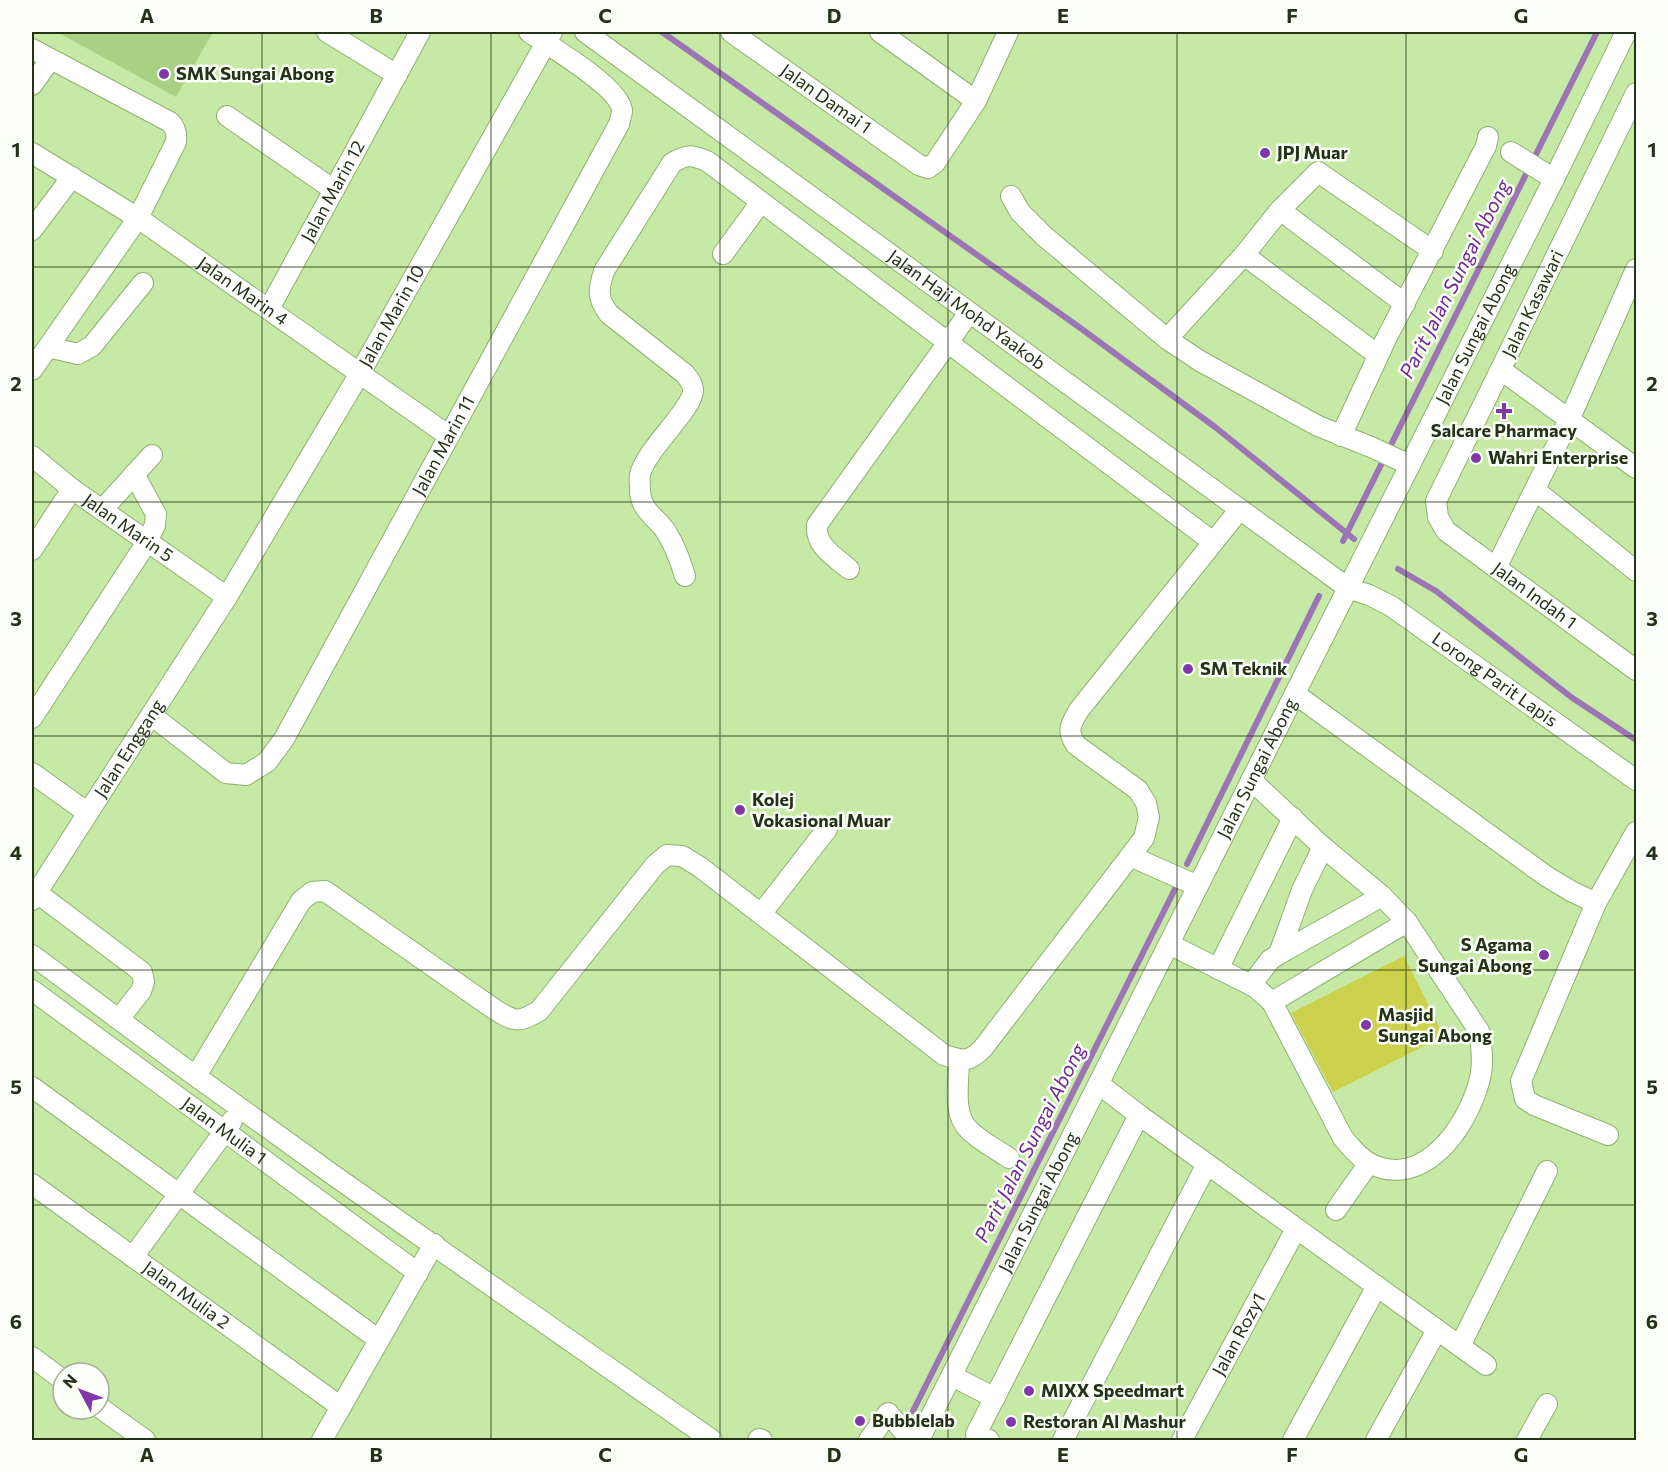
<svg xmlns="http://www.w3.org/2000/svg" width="1668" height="1472" font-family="Commissioner,sans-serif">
	<rect width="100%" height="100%" fill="#c6eaa6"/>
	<!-- green -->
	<path fill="#a8d183" d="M57,32h156l-37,65z"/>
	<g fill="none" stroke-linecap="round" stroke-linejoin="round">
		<!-- stream -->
		<path stroke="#9c75b4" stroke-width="6" d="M662,32l417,295 136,100 139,112
			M1343,541l254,-509
			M1398,569l38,22 135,106 65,43
			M1187,864l132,-268
			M913,1411l262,-522"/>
	</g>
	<!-- building -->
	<path fill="#cdd14b" d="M1404,956l40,80 -111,56 -42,-79z"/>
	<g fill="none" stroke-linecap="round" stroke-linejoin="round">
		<!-- minor casing -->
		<g stroke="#8fb170" stroke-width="22">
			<g id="minor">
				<path d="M327,32l70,43"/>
				<path id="s1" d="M585,32l763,556 21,7 22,11 245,174"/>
				<path id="s2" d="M731,32l188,133 9,3 7,-5 41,-62 32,-69"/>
				<path d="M880,32l96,69"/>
				<path d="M32,49l138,73c6,6 7,12 6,20l-38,76 -106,152"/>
				<path d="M32,85l18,-25"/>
				<path id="s3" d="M1636,93l-200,408 2,16 8,14 190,139"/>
				<path d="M227,116l107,74"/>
				<path d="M1511,152l43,27"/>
				<path id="s4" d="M32,153l106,65 311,218"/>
				<path d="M1011,196l9,16 24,24 123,103 33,22 118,65 53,21 39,18"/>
				<path d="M1280,210l125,94"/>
				<path d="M32,230l40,-53"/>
				<path d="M723,254l38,-52"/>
				<path d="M1244,255l36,-45 38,-38 115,79"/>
				<path id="s5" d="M269,309l151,-277"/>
				<path d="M1167,339l77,-84 134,100"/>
				<path d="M48,347l30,7 14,-8 51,-63"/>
				<path d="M1501,370l135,98"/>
				<path d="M1341,436l45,-97 100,-193 2,-9"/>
				<path id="s6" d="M32,456l40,33 155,108"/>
				<path d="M1535,490l101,81"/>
				<path d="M102,510l50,-55"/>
				<path d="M32,550l40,-61"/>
				<path d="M1496,568l74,-150 66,-149"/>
				<path d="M849,569c-15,-13 -34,-23 -32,-44l152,-212"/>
				<path d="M685,576c-5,-16 -10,-31 -20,-46 -11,-15 -25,-20 -25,-41 0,-5 -1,-10 0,-14 5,-25 54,-67 53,-85 0,-6 -4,-11 -8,-16l-76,-60c-12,-16 -11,-24 -5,-43l68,-108c15,-9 19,-8 35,-2l506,381"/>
				<path d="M1295,694l251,182 25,15 25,12 40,-71"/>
				<path id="s7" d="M151,715l75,58 20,2 21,-13 17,-23 335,-615c1,-4 3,-10 3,-14 -3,-24 -73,-64 -93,-78"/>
				<path d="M32,718l115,-176 8,-17 1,-11 -22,-40"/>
				<path d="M32,773l56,40"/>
				<path d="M1130,856l68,30"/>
				<path d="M32,889l110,83 2,10 -3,9 -22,28"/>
				<path id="s8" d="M32,900l195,-303 133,-224 192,-341"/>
				<path d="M1596,903l-75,178 4,18 9,6 74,30"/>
				<path d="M761,914l66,-85"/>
				<path d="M1169,944l86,43 17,15 71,136c8,9 15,19 26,25 54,28 98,-36 110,-81 5,-17 3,-34 0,-51l-72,-109 -25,-26 -59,-49 -72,-67"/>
				<path d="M1279,954l23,-64 21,-43"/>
				<path d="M32,955l151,112 153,110 376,263"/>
				<path d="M1218,969l75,-151"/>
				<path d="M1251,985l19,-25 9,-6 103,-58"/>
				<path id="s9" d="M32,990l386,283"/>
				<path d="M1272,1002l135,-80"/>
				<path d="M959,1060c0,21 -7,54 10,70 11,11 27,19 40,28"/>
				<path d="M196,1076l105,-175 11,-9 13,-1 169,118c21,13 24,14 45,2l116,-146 12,-10 15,1 18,11 244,188c19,6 25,8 39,-7l161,-210 5,-21 -3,-14 -8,-13 -62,-45c-10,-15 -5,-21 3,-35l161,-201"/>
				<path d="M1099,1084l40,31 347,250"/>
				<path d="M32,1087l347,253"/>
				<path id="s10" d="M32,1184l309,223"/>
				<path d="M1336,1210l33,-47"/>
				<path d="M133,1257l99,-136"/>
				<path d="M1460,1346l87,-175"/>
				<path d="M32,1357l31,23"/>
				<path d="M952,1376l43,22"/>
				<path d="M99,1407l46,33"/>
				<path d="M322,1440l112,-196"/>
				<path d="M758,1440l1,-1 3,1"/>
				<path d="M869,1440l19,-27 23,27"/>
				<path id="s11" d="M919,1440l635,-1261 72,-147"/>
				<path d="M989,1440l-13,-6 163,-319"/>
				<path d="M1063,1440l144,-276"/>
				<path id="s12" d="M1182,1440l114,-211"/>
				<path d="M1293,1440l84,-154"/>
				<path d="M1376,1440l61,-110"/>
				<path d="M1527,1440l20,-36"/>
			</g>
		</g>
		<!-- minor -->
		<use href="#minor" stroke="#fff" stroke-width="20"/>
	</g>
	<!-- grid -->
	<path fill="none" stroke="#243217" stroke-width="1.5" stroke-opacity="0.55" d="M262,32v1408M491,32v1408M720,32v1408M948,32v1408M1177,32v1408M1406,32v1408M32,267h1604M32,502h1604M32,736h1604M32,970h1604M32,1205h1604"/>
	<!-- markers -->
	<g fill="#8037a9" stroke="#fbfff8" stroke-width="2">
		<circle cx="164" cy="74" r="6"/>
		<circle cx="1265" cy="153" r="6"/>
		<path d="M1501 402h6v6h6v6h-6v6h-6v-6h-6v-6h6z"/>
		<circle cx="1476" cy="458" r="6"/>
		<circle cx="1188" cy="669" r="6"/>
		<circle cx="740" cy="810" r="6"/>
		<circle cx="1544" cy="955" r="6"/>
		<circle cx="1366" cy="1025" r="6"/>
		<circle cx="1029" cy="1391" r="6"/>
		<circle cx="860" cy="1421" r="6"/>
		<circle cx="1011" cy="1422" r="6"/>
	</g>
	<g text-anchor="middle" stroke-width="5" stroke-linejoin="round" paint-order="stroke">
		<!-- poi labels -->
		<g font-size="18" font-weight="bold" fill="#243217" stroke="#fbfff8" text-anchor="start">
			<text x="176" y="80">SMK Sungai Abong</text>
			<text x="1277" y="159">JPJ Muar</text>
			<text x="1504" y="437" text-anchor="middle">Salcare Pharmacy</text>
			<text x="1488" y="464">Wahri Enterprise</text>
			<text x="1200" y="675">SM Teknik</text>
			<text x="752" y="806">Kolej<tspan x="752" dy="21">Vokasional Muar</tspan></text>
			<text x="1532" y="951" text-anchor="end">S Agama<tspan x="1532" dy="21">Sungai Abong</tspan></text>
			<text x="1378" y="1021">Masjid<tspan x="1378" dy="21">Sungai Abong</tspan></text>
			<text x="1041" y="1397">MIXX Speedmart</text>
			<text x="872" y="1427">Bubblelab</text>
			<text x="1023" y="1428">Restoran Al Mashur</text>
		</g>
		<!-- street labels -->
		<g font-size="18" fill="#243217" stroke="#fbfff8">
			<text dy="6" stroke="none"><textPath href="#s2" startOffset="116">Jalan Damai 1</textPath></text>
			<text dy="6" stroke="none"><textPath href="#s5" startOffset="134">Jalan Marin 12</textPath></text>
			<text dy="6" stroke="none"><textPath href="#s4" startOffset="252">Jalan Marin 4</textPath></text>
			<text transform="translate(1533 304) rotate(-64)" y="6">Jalan Kasawari</text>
			<text dy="6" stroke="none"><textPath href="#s1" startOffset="472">Jalan Haji Mohd Yaakob</textPath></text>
			<text dy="6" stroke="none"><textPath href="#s8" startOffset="686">Jalan Marin 10</textPath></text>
			<text dy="6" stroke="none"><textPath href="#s11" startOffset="1238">Jalan Sungai Abong</textPath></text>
			<text dy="6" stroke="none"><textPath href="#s7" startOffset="502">Jalan Marin 11</textPath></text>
			<text dy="6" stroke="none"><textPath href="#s6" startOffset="120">Jalan Marin 5</textPath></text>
			<text dy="6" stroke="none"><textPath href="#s3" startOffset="596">Jalan Indah 1</textPath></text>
			<text dy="6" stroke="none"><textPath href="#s1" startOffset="1118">Lorong Parit Lapis</textPath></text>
			<text dy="6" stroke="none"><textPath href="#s8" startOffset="180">Jalan Enggang</textPath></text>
			<text dy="6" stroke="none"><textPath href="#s11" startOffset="752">Jalan Sungai Abong</textPath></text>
			<text dy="6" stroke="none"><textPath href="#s9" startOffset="238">Jalan Mulia 1</textPath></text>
			<text dy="6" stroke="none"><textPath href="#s11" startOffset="266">Jalan Sungai Abong</textPath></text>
			<text dy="6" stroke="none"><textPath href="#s10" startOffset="190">Jalan Mulia 2</textPath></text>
			<text dy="6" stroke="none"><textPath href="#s12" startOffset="120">Jalan Rozy1</textPath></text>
		</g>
		<!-- water labels -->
		<g font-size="20" font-style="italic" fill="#72249a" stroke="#fbfff8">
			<text transform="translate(1455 279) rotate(-63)" y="7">Parit Jalan Sungai Abong</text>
			<text transform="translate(1030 1143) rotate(-63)" y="7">Parit Jalan Sungai Abong</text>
		</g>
	</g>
	<!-- border -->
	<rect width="1668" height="1472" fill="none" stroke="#fbfff8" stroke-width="66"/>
	<!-- north arrow -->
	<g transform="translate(81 1391) rotate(311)"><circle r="28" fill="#fbfff8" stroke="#a5ad9e" stroke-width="1.5"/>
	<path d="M0-4.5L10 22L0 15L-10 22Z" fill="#8037a9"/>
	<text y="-9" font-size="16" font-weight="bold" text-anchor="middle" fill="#243217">N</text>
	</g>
	<rect x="33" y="33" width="1602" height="1406" fill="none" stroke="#243217" stroke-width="2"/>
	<g font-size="20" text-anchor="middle" font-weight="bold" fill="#243217">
		<text x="147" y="23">A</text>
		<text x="376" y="23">B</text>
		<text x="605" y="23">C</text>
		<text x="834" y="23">D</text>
		<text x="1063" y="23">E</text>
		<text x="1292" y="23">F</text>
		<text x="1521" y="23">G</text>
		<text x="16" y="157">1</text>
		<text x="1652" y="157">1</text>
		<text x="16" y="391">2</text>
		<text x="1652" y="391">2</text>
		<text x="16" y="626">3</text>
		<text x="1652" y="626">3</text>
		<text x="16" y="860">4</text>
		<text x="1652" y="860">4</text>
		<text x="16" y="1094">5</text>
		<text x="1652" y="1094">5</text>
		<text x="16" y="1329">6</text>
		<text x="1652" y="1329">6</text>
		<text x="147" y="1462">A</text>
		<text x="376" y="1462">B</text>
		<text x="605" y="1462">C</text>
		<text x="834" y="1462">D</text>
		<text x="1063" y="1462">E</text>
		<text x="1292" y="1462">F</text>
		<text x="1521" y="1462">G</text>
	</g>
</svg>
